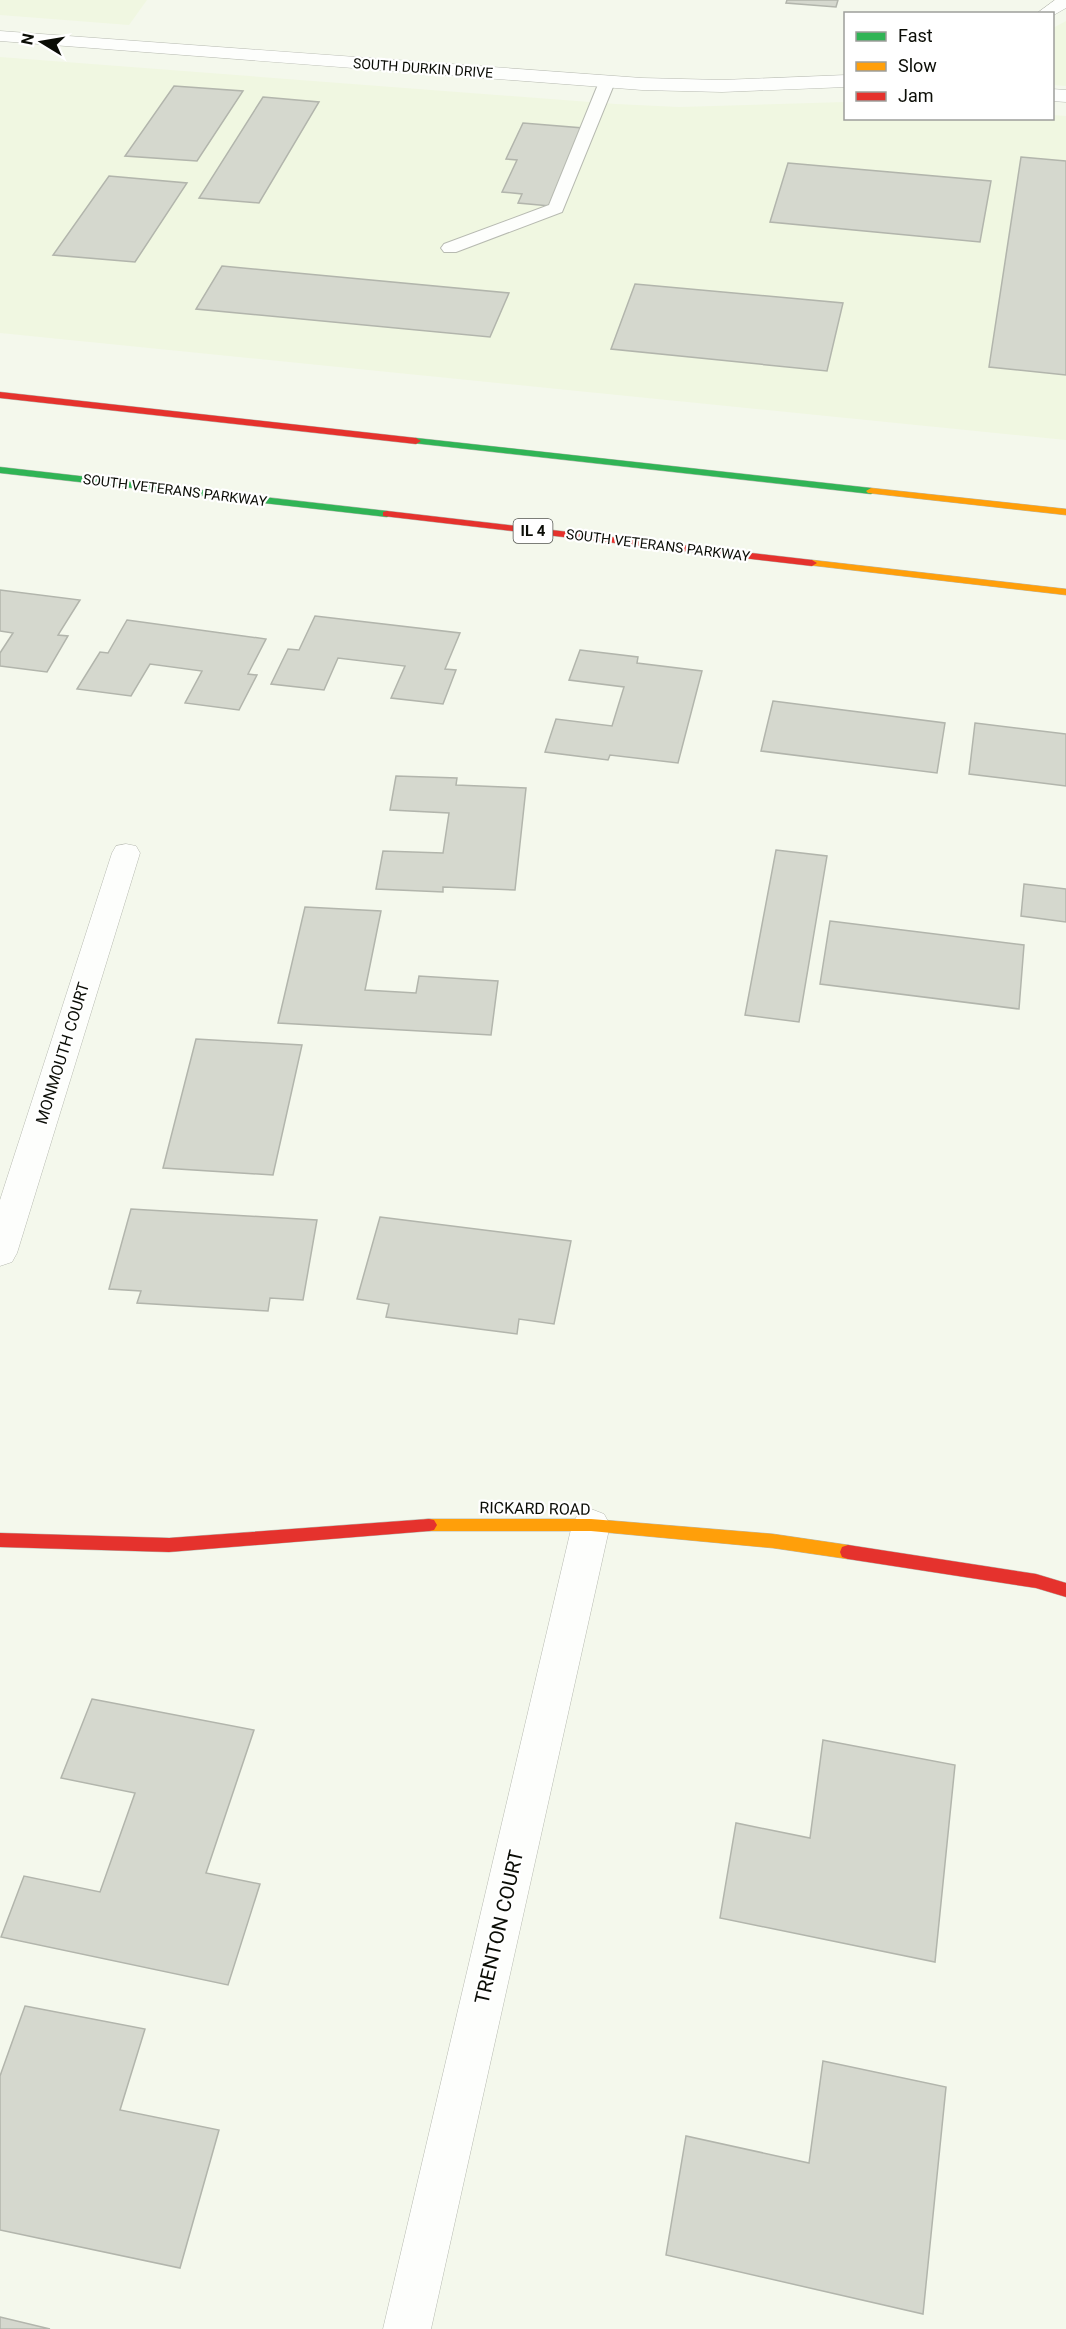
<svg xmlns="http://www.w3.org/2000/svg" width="1066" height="2329" font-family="Roboto,sans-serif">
	<rect width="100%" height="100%" fill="#f4f8ec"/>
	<!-- built -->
	<path fill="#f0f7e1" d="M0,0h147l-18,25 -129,-10z
		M1066,21v65l-13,-1v-57z
		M0,57l616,47 63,3 166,-5 1,16h206l1,-3 13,1v324l-1066,-107z"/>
	<!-- building -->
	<path fill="#d5d8ce" stroke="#b2b5ac" stroke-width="1.5" d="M787,0h51l-2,7 -50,-4z
		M174,86l69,5 -46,70 -72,-5z
		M263,97l56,5 -60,101 -60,-5z
		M523,123l60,5 -33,78 -32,-3 4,-9 -20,-2 15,-32 -11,-1z
		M1021,157l45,4v214l-77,-8z
		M788,163l203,18 -11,61 -210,-20z
		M109,176l78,7 -52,79 -82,-7z
		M222,266l287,27 -19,44 -294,-28z
		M635,284l208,19 -16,68 -216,-22z
		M0,590l80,10 -22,35 10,1 -21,36 -47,-6v-13l13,-20 -13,-2z
		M315,616l145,17 -15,36 11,1 -13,34 -52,-6 14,-32 -67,-8 -14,32 -53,-6 17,-35 11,1z
		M127,620l139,19 -18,35 9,1 -18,35 -54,-7 17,-32 -52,-7 -19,32 -54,-7 23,-37 8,1z
		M580,650l58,7 -1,6 65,8 -24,92 -68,-8 -2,5 -63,-8 11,-33 56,7 12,-39 -55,-7z
		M773,701l172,22 -8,50 -176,-22z
		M975,723l91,11v52l-97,-12z
		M396,776l61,2 -1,7 70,3 -11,102 -72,-3v5l-67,-3 7,-38 60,2 6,-40 -59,-3z
		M776,850l51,6 -28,166 -54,-7z
		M1024,884l42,5v33l-45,-6z
		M305,907l76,4 -16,79 51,3 3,-17 79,5 -7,54 -213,-12z
		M830,921l194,24 -5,64 -199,-25z
		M196,1039l106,6 -29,130 -110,-7z
		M131,1209l186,11 -14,80 -33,-2 -2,13 -131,-8 4,-12 -32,-2z
		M380,1217l191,24 -17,83 -35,-5 -2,15 -131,-17 3,-13 -32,-5z
		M92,1699l162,31 -48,143 54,11 -32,101 -227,-48 23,-61 76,16 35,-99 -74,-15z
		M823,1740l132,25 -20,197 -215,-44 16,-95 74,15z
		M25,2006l120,23 -25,81 99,20 -39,138 -180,-38v-154z
		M823,2061l123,26 -23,227 -257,-59 20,-119 123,27z
		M0,2317l50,12h-50z"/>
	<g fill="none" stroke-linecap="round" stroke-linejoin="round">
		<!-- lane casing -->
		<g stroke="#b7bab1" stroke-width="2">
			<path id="lane" d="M607,77l8,5 -53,130 -106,40h-12l-3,-4 3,-4 105,-39 50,-123z"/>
		</g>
		<!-- street casing -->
		<g stroke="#b7bab1" stroke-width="1">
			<path id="street" d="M1055,0h11v8l-14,8v-2h-16z
				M0,31l642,47 80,2 124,-5v12l-124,5 -80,-2 -642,-49z
				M1052,89l14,1v12l-14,-1z
				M126,844l10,2 4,7 -123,400 -5,9 -12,4v-66l112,-347 4,-7z
				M591,1509l13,5 6,11 -179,804h-48l189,-804 6,-11z"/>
		</g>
		<!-- fast casing -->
		<g stroke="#b7bab1" stroke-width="1">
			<path id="fast" d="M416,438l455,50 5,3 -5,3 -458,-51 -2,-2z
				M0,467l387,44 5,3 -5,3 -387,-44z"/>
		</g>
		<!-- slow casing -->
		<g stroke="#b7bab1" stroke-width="1">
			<path id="slow" d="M871,488l195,21v6l-198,-22 -2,-2z
				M812,560l254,29v6l-258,-30 -1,-2z
				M429,1519h162l182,15 75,11 6,2 2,5 -2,5 -6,2 -75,-11 -182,-17h-162l-5,-1 -3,-5 3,-5z"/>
		</g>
		<!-- jam casing -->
		<g stroke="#b7bab1" stroke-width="1">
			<path id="jam" d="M0,392l416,46 5,3 -5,3 -416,-46z
				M387,511l425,49 5,3 -5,3 -429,-50v-4z
				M429,1519l5,1 3,5 -3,5 -5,1 -260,21 -169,-5v-14l169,5z
				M848,1545l188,29 30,9v14l-30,-9 -188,-29 -6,-2 -2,-5 2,-5z"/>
		</g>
		<!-- lane -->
		<use href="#lane" fill="#fdfefc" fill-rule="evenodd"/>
		<!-- street -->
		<use href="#street" fill="#fdfefc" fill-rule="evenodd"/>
		<!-- fast -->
		<use href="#fast" fill="#30b455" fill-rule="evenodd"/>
		<!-- slow -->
		<use href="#slow" fill="#ff9f0a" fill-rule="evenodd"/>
		<!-- jam -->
		<use href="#jam" fill="#e5322d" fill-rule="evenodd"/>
	</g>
	<g text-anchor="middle" stroke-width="4.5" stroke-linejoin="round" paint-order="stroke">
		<!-- far-street labels -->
		<g font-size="14" fill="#0b0d06" stroke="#fff">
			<text transform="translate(423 68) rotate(4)" y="5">SOUTH DURKIN DRIVE</text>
			<text transform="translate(175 490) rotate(7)" y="5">SOUTH VETERANS PARKWAY</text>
			<text transform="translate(658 545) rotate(7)" y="5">SOUTH VETERANS PARKWAY</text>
		</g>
		<!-- shield labels -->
		<rect fill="#fff" stroke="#545651" stroke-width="1.5" x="513.5" y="519" width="39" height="24" rx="4.5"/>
		<g font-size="15" font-weight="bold" fill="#0b0d06">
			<text x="533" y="536">IL 4</text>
		</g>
		<!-- street labels -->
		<g font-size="16" fill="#0b0d06" stroke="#fff">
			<text transform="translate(62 1053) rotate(-73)" y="6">MONMOUTH COURT</text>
			<text transform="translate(535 1508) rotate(1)" y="6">RICKARD ROAD</text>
		</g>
		<!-- near-street labels -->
		<g font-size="20" fill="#0b0d06" stroke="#fff">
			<text transform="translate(499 1927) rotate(-77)" y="7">TRENTON COURT</text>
		</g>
	</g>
	<!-- legend -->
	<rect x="844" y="12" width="210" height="108" fill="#ffffff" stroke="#9d9e9b" stroke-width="1.5"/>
	<rect x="856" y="32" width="30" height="9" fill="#30b455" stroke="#9d9e9b" stroke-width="1.5"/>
	<text x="898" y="42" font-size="18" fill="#0b0d06">Fast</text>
	<rect x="856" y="62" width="30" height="9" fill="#ff9f0a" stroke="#9d9e9b" stroke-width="1.5"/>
	<text x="898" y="72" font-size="18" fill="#0b0d06">Slow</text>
	<rect x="856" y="92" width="30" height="9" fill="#e5322d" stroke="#9d9e9b" stroke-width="1.5"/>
	<text x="898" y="102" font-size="18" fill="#0b0d06">Jam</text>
	<!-- north arrow -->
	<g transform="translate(42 42) rotate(281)" stroke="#ffffff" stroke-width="4.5" paint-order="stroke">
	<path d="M0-4.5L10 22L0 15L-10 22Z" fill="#0b0d06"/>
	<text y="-9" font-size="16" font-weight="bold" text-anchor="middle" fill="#0b0d06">N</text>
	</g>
</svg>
